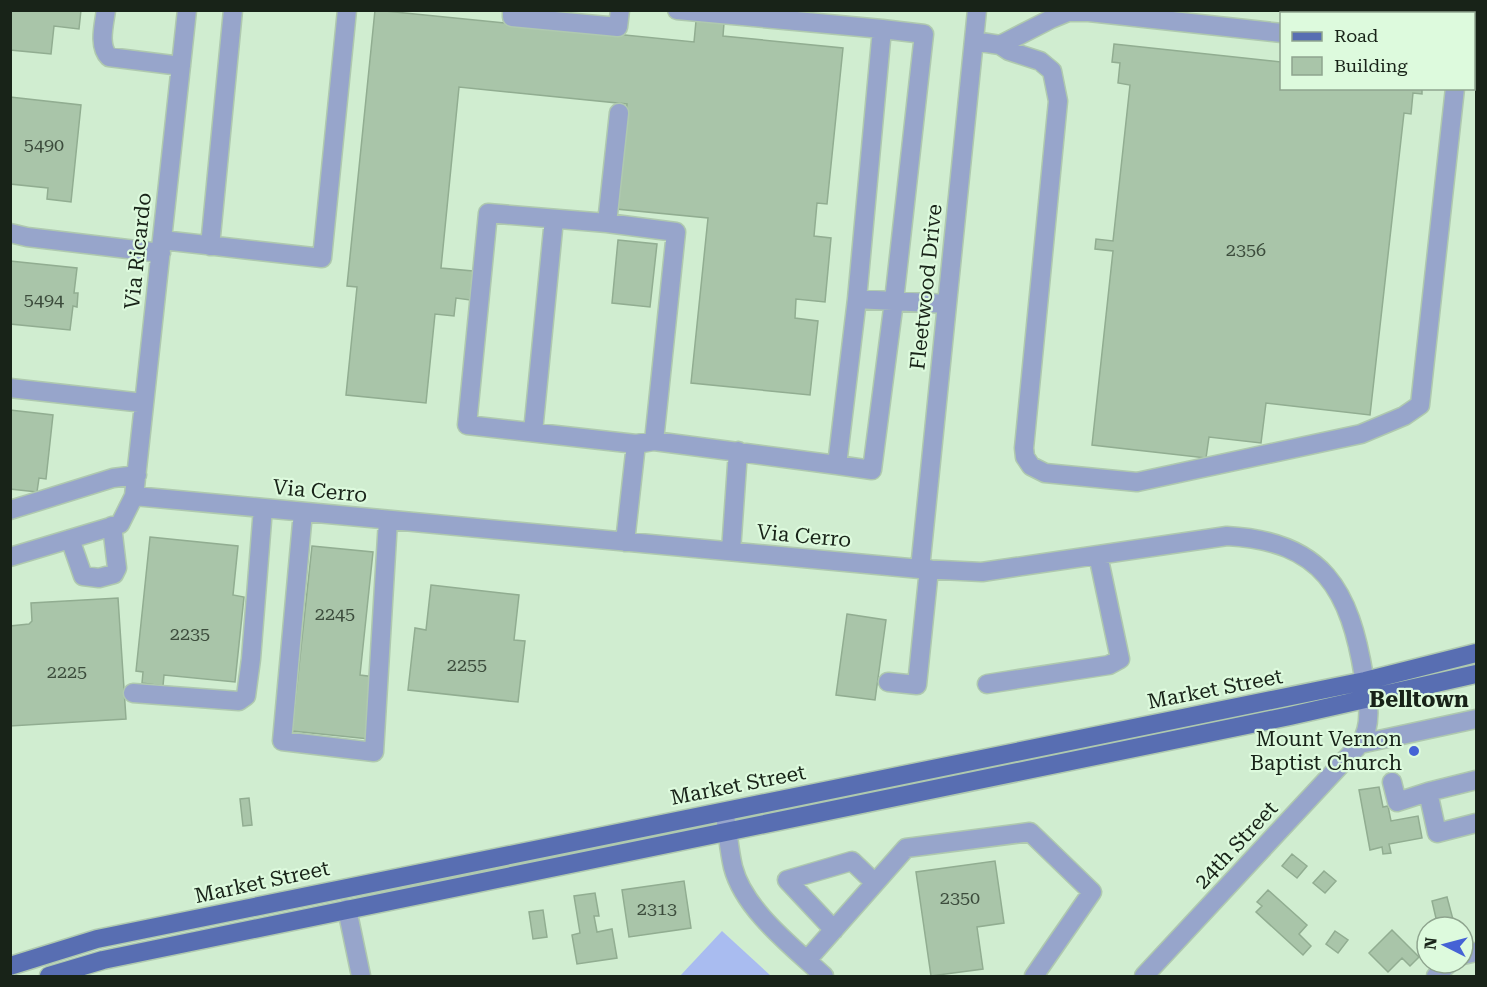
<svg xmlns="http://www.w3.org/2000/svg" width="1487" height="987" font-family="'Roboto Serif',serif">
	<rect width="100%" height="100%" fill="#d0edd0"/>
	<!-- water -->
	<path fill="#a9bcf0" d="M722,931l49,45h-91z"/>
	<!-- building -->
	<path fill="#a9c5a9" stroke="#91ad91" stroke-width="1.5" d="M10,10h71l-2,19 -25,-3 -3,28 -41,-4z
		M375,10l319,32 2,-21 28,2 -1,13 120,12 -16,156 -10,-1 -3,33 17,2 -6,64 -29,-3 -1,19 23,3 -8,74 -119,-12 17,-165 -92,-9 11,-105 -168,-17 -18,181 32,3 -3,29 -14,-2 -2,18 -19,-2 -9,89 -80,-8 11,-108 -10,-1z
		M1114,44l167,18 1,-8v34h140v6l-9,-1 -2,21 -7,-1 -34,302 -104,-12 -5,40 -52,-6 -3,21 -114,-13 21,-194 -18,-2 1,-10 17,2 17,-156 -12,-2 2,-20 -8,-1z
		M10,97l71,8 -10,97 -24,-3 1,-11 -38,-4z
		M618,240l39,4 -7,63 -38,-4z
		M10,261l67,7 -3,25h4l-1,14 -4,-1 -3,24 -60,-6z
		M10,410l43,5 -7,64 -7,-1 -2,14 -27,-3z
		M150,537l88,9 -5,49 11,2 -9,85 -71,-7 -1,11 -21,-3 1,-11 -7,-1z
		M312,546l61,6 -13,123 15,2 -6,62 -77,-8z
		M431,585l88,10 -5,45 11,1 -7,61 -110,-12 7,-62 11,2z
		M118,598l8,121 -116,7v-100l19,-2 3,-3 -1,-18z
		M847,614l39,6 -11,80 -39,-5z
		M1379,787l4,20 5,-1 3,15 27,-5 4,22 -33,6 2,9 -8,1 -1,-7 -12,3 -11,-60z
		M249,798l3,27 -9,1 -3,-27z
		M1292,854l15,12 -10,12 -15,-12z
		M995,861l9,62 -27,4 6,42 -52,7 -15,-104z
		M1324,871l12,10 -11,12 -12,-10z
		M684,881l7,47 -62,9 -7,-47z
		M1268,890l39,35 -8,9 12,12 -8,9 -47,-43 6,-6 -5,-4z
		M595,893l4,23h-5l3,16 15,-3 5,29 -40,6 -5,-29 8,-2 -6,-37z
		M1447,897l8,30h-17l-6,-26z
		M543,910l4,27 -14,2 -4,-27z
		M1392,930l27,27 -9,9 -8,-8 -14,14 -19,-19z
		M1335,931l13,9 -10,13 -12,-9z"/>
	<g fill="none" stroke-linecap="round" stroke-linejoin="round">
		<!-- minor casing -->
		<g stroke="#afc9af" stroke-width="21">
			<path id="minor" d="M106,10c-2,15 -8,36 3,47l72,9
				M512,10v7l106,10 2,-17
				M677,10l205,19
				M1454,10l1,4
				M974,41l26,4 9,6 31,10 12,10 6,30 -34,347 1,9 6,9 14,7 92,9 224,-48 43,-18 16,-11 35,-317
				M1000,45l51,-26 17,-7h21l193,21
				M619,113l-12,110 69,9 -22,209
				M607,223l-119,-10 -21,212 169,19
				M10,233l17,4 134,16
				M162,240l160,18 25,-248
				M210,246l23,-236
				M857,299l25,-270 42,5 -30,267 -22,169 -35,-5 20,-166 90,5
				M10,388l134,15
				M533,432l21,-213
				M134,496l786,73 62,3 245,-36c96,5 123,54 137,141 4,23 9,48 -4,67l-216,232
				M10,510l103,-32 24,-3
				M303,512l-21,229 92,11 14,-232
				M70,539l13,37 16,2 15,-4 3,-6 -5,-42
				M625,542l11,-98 18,-3 183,24
				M731,551l7,-100
				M10,557l110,-33 14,-28 53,-486
				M920,569l57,-559
				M888,682l29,3 12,-116
				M987,684l122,-19 11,-6 -22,-104
				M133,693l106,8 7,-5 5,-37 12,-151
				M1360,744l116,-25
				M1392,782l5,20 31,-10 9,41 39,-10
				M1428,792l48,-12
				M725,816c3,17 4,34 8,51 11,43 60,80 91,109
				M347,909l14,67
				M834,930l-47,-50 65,-19 23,22
				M1463,955l13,-3
				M807,960l99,-112 124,-16 62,60 -58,84
				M1436,976l13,-13"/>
		</g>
		<!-- major casing -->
		<g stroke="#afc9af" stroke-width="21">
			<path id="major" d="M10,966l87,-27 1268,-258 111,-28
				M49,976l54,-16 1187,-244 186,-42"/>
		</g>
		<!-- minor -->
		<use href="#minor" stroke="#97a5cb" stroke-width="18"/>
		<!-- major -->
		<use href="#major" stroke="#586eb2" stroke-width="18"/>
	</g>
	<!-- markers -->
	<circle fill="#4562d5" stroke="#ddfadd" stroke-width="2" cx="1414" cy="751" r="6"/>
	<g text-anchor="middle" stroke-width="4.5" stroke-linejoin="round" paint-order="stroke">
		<!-- number labels -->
		<g font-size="18" fill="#3c4c3c">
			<text x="44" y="151">5490</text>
			<text x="1246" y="256">2356</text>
			<text x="44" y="306">5494</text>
			<text x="335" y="620">2245</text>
			<text x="190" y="640">2235</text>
			<text x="467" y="671">2255</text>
			<text x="67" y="678">2225</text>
			<text x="960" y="904">2350</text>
			<text x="657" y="915">2313</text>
		</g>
		<!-- street labels -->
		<g font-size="21" fill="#182318" stroke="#ddfadd">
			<text transform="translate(138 251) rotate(-84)" y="7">Via Ricardo</text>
			<text transform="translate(926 287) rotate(-84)" y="7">Fleetwood Drive</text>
			<text transform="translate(320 491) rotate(5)" y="7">Via Cerro</text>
			<text transform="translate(804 536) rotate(5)" y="7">Via Cerro</text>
			<text transform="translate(1215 689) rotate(-11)" y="7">Market Street</text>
			<text transform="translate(738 785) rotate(-11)" y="7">Market Street</text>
			<text transform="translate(1236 845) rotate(-47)" y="7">24th Street</text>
			<text transform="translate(262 882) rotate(-12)" y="7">Market Street</text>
		</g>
		<!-- poi labels -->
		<g font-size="21" fill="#182318" stroke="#ddfadd" text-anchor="end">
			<text x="1402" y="746">Mount Vernon<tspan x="1402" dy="24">Baptist Church</tspan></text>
		</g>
		<!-- neighbourhood labels -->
		<g font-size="22" font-weight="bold" fill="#182318" stroke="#ddfadd">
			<text x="1419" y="707">Belltown</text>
		</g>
	</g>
	<!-- border -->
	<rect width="1487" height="987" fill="none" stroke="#182318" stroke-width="24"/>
	<!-- legend -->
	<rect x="1280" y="12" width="195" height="78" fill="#ddfadd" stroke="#8ea48e" stroke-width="1.5"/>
	<rect x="1292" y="32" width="30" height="9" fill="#586eb2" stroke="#8ea48e" stroke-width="1.5"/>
	<text x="1334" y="42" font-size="18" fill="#182318">Road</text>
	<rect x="1292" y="57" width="30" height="18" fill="#a9c5a9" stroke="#8ea48e" stroke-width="1.5"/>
	<text x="1334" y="72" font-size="18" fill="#182318">Building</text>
	<!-- north arrow -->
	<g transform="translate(1445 945) rotate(276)"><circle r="28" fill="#ddfadd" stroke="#8ea48e" stroke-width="1.5"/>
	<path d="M0-4.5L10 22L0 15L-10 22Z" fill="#4562d5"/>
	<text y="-9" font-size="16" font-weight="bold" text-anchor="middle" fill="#182318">N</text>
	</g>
</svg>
